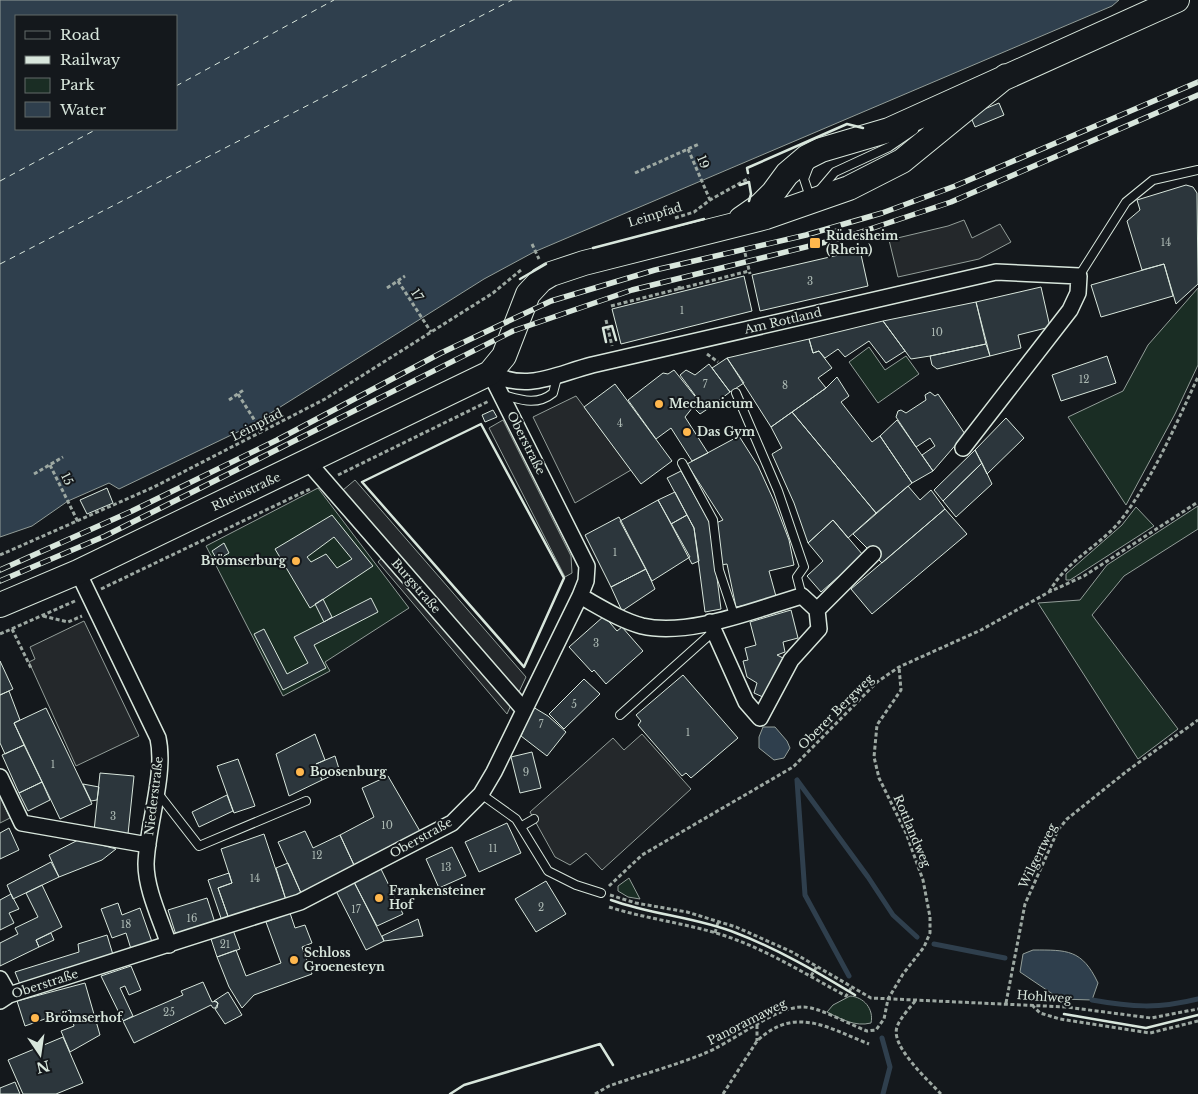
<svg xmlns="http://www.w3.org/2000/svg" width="1198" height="1094" font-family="'Libre Baskerville',serif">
	<rect width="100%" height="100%" fill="#14181c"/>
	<!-- green -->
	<path fill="#1a2d24" stroke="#939e99" d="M1198,288v77l-23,49 -49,91 -58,-88 55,-26 25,-46z
		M869,347l16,23 21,-14 13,18 -41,29 -29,-41z
		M318,488l91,120 -84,54 5,9 -47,25 -77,-150z
		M1198,506v23l-74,47 -32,39 86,114 -40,30 -100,-156 42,-3 27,-35z
		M1136,507l18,19 -84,54h-4v-6l56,-49z
		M629,878l11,21 -12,-2 -10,-6v-5z
		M850,996c14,1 24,13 21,27 -16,4 -30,-4 -44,-11l6,-7z"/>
	<!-- parking -->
	<path fill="#24282b" stroke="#939e99" d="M964,220l8,18 28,-14 11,18 -32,17 -81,18 -9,-37 59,-14z
		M576,396l55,74 -56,33 -42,-86z
		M503,420l68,136 1,17 -7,4 -76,-149z
		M355,480l171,197 -8,17 -175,-204z
		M387,552l125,151 -5,11 -129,-152z
		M84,621l55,115 -63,30 -47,-104 6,-3 -5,-12z
		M642,734l49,55 -89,81 -16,-17 -16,12 -15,-8 -25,-45 83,-74 11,12z
		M0,797l10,21 -10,5z"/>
	<!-- water -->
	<path fill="#2f3f4d" stroke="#939e99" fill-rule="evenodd" d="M0,0h1119l-7,6 -578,246 -50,27 -234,147 -131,63 -10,-6 -41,18 -36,25 -32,11zM176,16v113h-160v-113z
		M763,727h12l12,14 3,7 -6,10 -10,2 -15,-12v-11z
		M1033,950c34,0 49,-1 65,33l-6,17 -32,-1 -40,-27 3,-18z"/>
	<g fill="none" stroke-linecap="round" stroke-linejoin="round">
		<!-- stream -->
		<path stroke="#2f3f4d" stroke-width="5" d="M797,780l8,115 44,81
			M797,780l71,97 25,38 24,22
			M934,944l71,14
			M1092,1000c39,7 67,9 106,-1
			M882,1038l8,29 -7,27"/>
		<!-- ferry -->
		<path stroke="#d8e6dc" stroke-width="1" stroke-dasharray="6 5" stroke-linecap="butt" d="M176,86l158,-86
			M0,181l97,-52
			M0,264l512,-264"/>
	</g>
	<!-- building -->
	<path fill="#2c363c" stroke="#d8e6dc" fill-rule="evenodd" d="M999,103l5,12 -29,12 -5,-12z
		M1186,185l7,2 4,6 1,91 -22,20 -12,-40 -22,6 -15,-49 13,-11 -3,-10z
		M860,250l8,36 -108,25 -8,-36z
		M1164,264l9,32 -72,21 -10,-32z
		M744,276l8,35 -131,33 -9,-35z
		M1041,287l9,40 -32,8 3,13 -31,8 -14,-54z
		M976,302l10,42 -56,12 -19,3 -28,-38z
		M883,321l22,30 -19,12 -17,-22 -24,16 -7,-8 -13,9 -6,-7 -6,2 -4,-14z
		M809,339l4,14 6,-2 13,17 -14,10 8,10 -55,39 -44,-69z
		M986,344l4,12 -53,13 -5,-4 -2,-9z
		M1107,356l9,27 -55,18 -9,-26z
		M727,358l17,25 -14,9 -18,-24z
		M709,364l21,28 -24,18 -26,-35 6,-5 9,5z
		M674,370l32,40 -6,4 -7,-7 -8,10 23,36 -16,8 -21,-33 -15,11 -28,-39 35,-27 5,1z
		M837,377l12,19 -8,6 31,40 8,-6 32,47 -36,30 -84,-101 34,-24z
		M615,384l57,77 -31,23 -57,-77z
		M930,392l5,4 3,-2 27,40 -32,37 -11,-16 13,-9 -5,-8 -14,9 -20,-30 2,-6 3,-1 5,3 20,-13 -1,-5z
		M493,410l4,7 -12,5 -3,-7z
		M792,412l84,101 -28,25 -15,-18 -25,23 -14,-40 -22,-49 10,-6 -11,-21z
		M1006,418l18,20 -37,36 -12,-24z
		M897,420l36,51 -21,12 -32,-47z
		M739,436l19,30 16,35 15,39 5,25 -25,6 8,29 -41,7 -9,-43 -6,1 -5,-42 7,-3 -36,-56z
		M975,450l7,13 -39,38 -9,-11z
		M982,463l10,21 -36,33 -13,-16z
		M681,471l29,52 11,86 -16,3 -11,-84 -27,-50z
		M908,486l12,14 11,-10 14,19 -63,54 -29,-29z
		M107,488l6,15 -26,11 -7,-14z
		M675,492l12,23 -16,9 -13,-24z
		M658,500l32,57 -38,24 -32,-60z
		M945,509l22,25 -95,80 -21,-25z
		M332,515l41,51 -63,42 -35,-59zM334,537l18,22 -15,9 -11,-14 -15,8 -4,-5z
		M687,515l7,13 5,33 -7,3 -21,-40z
		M619,517l27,52 -35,18 -26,-52z
		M833,520l30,35 -42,37 -14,-16 16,-15 -15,-18z
		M224,543l5,10 -12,7 -5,-9z
		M646,569l9,20 -33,22 -11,-24z
		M371,598l7,14 -64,33 12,23 -43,22 -29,-56 10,-5 23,45 21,-11 -14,-26z
		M323,599l9,18 -8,5 -9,-18z
		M791,610l7,28 -15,4 2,10 -8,3 8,4 -20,39 -11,-5 3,-10 -10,-6 -4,-16 5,-1 -3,-12 11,-3 -6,-23z
		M604,616l13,15 5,-4 21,24 -37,33 -12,-14 -2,2 -23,-25z
		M0,661l13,28 -13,6z
		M683,675l55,63 -47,40 -5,-5 -4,3 -44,-51 3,-4 -5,-6z
		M584,679l16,15 -36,35 -15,-15z
		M9,691l11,29 -6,3 10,22 -19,9 -5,-11v-48z
		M533,707l15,9 18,16 -19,24 -26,-20z
		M46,708l46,96 -32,15 -46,-96z
		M315,734l10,26 -9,4 6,16 -33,16 -13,-42z
		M24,745l18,37 -23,11 -17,-38z
		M532,752l9,36 -21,5 -9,-36z
		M335,756l5,16 -18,8 -6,-16z
		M238,759l17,47 -21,7 -17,-47z
		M100,773l34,3 -6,58 -34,-3z
		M388,776l33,57 -67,32 -14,-30 34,-18 -12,-29z
		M42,782l8,18 -22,11 -9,-18z
		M83,784l16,3 -2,13 -6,1z
		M227,795l6,16 -34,16 -7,-15z
		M507,823l14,30 -42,19 -14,-30z
		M9,828l10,22 -19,9v-26z
		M305,831l8,17 27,-13 14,30 -53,28 -23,-51z
		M264,834l22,66 -57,19 -11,-31 14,-5 -11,-34z
		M80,839l36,10 -14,11 -43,17 -10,-22z
		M452,847l14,29 -27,12 -13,-29z
		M51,862l8,15 -46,22 -6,-14z
		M288,863l13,30 -15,7 -10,-32z
		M380,867l23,47 -26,12 -23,-44z
		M229,873l3,10 -14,5 11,31 -7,2 -14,-41z
		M546,881l20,33 -30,18 -21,-33z
		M354,882l30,59 -18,9 -30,-59z
		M42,885l20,42 -26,13 3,7 -39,19v-23l18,-9 -3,-6 23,-11 -12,-24z
		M11,894l8,15 -10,4 5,10 -14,7v-30z
		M207,898l9,28 -39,12 -9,-28z
		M118,903l4,12 18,-7 12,34 -21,7 -5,-16 -14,5 -11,-29z
		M290,913l5,15 10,-3 7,18 -10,4 10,27 -58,21 -12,13 -13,-21 -12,-30 19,-7 10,26 35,-13 -15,-41z
		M418,919l5,17 -39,5 -2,-5z
		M233,930l7,19 -23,8 -6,-18z
		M51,933l3,7 -15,7 -3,-7z
		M107,935l7,23 -93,29 -6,-15 64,-20 -1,-8z
		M131,966l10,24 -12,5 -4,-9 -5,2 13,28 -10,5 -22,-45z
		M203,982l9,20 4,-1 2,2 -1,5h-4l-2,-3 -77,38 -11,-22 60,-26 -2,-4z
		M85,983l15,52 -30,17 -9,-21 13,-5 -4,-16 -45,16 -8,-25z
		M228,992l14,23 -17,9 -10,-15 3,-6 -4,-2z
		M63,1037l20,46 -27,11h-33l-15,-34z
		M15,1082l5,12h-20v-6z"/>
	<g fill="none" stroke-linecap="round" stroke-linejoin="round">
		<!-- lane casing -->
		<g stroke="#d8e6dc" stroke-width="10">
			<path id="lane" d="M809,166l-5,13 7,21
				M818,192l17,-20 54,-25 25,-17
				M1079,276l47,-74 27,-22 45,-10
				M736,393l42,98 26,76 -7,10 5,19
				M503,395c18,5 34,11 50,-2l5,-19
				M682,463l31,57 6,50 15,45
				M620,715l94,-84
				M157,792l42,54 107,-45
				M481,794l35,25 32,52 28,14 25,8
				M522,826l12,-7"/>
		</g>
		<!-- street casing -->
		<g stroke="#d8e6dc" stroke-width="18">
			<path id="street" d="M490,373c38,19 64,2 102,-8l404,-93 83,4 -1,17 -8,17 -107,138
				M309,463l215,247
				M78,572l80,166c8,36 -11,88 -12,126 0,26 15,56 23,81
				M580,596c20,11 40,24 62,30 48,11 114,-17 160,-30l15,14 56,-56
				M710,622l36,80 14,16 31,-58 28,-31 -2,-19
				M0,777l22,46 126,22
				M0,979l9,16
				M0,1001l9,-6 291,-93 152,-79 29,-29 13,-22 86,-176 6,-15 1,-15 -97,-193"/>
		</g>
		<!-- primary casing -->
		<g stroke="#d8e6dc" stroke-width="26">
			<path id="primary" d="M741,219l20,-14 12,-12 14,-19 20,-17 14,-7 68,-20 288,-130
				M0,605l78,-33 412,-199 14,-17 24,-62 13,-14 10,-6 33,-11 182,-46 83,-29 53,-27 104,-85"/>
		</g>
		<!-- path -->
		<path stroke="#9da8a2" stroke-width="3" stroke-dasharray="4 2.5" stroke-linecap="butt" d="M688,149l22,51
			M635,173l64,-29
			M675,218l19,-6 16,-12 39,-22
			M532,244l7,15
			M745,253l5,21
			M398,281l33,51
			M679,286l1,6
			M387,288l18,-12
			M611,306l138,-35
			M606,320l6,26
			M707,354l11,8
			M238,394l24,38
			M229,400l16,-11
			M50,465l28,57
			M34,474l29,-17
			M338,475l151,-74
			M0,555l154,-68 171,-88 168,-106 28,-23
			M101,589l211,-101
			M1049,592c20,-35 53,-46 75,-76 31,-42 52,-92 74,-139
			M43,616l25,6 14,-6
			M12,629l19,39
			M0,634l75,-33
			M609,886l33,-31 151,-88 84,-85 22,-15 82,-37 68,-38 35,-16 114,-74
			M610,895l26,8 51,9 49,15 56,25 79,46 195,9 85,11 47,-9
			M609,907c41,13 85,17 125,32 40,15 75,37 112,57l6,-9
			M715,933l3,-11
			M811,976l6,-10
			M915,1001c-6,8 -15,17 -18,26 -7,19 32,54 44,67
			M1006,1003l19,-99 33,-74 9,-11 60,-48 71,-51
			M1032,1005l8,8 20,6 90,14 48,-12
			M757,1025v16
			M595,1094l14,-8c31,-11 64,-20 94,-32 27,-10 73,-48 100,-47 17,0 47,18 64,24l9,-1 8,-11 4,-20 15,-25 21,-27 6,-14v-16l-7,-37 -17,-47 -27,-55 -5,-21 3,-32 24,-35 -2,-23
			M723,1094l34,-53c38,-36 71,-13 112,3"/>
		<!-- lane -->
		<use href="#lane" stroke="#14181c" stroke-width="8"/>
		<!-- street -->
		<use href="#street" stroke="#14181c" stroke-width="15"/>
		<!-- primary -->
		<use href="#primary" stroke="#14181c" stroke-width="24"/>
		<!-- rail casing -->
		<g stroke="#d8e6dc" stroke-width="5.5">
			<path id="rail" d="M0,570l132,-59 145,-71 164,-87 110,-52 104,-31 151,-35 76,-22 73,-27 243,-104
				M0,581l105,-45 408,-205 119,-41 214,-53 105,-35 247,-107"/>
		</g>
		<!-- rail -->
		<use href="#rail" stroke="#14181c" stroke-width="4" stroke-dasharray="11" stroke-linecap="butt"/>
		<!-- wall -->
		<path stroke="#d8e6dc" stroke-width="2.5" d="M748,173l-1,-5 100,-44 16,4
			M740,185l9,-3 2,12 -2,7
			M593,248l111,-29
			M520,279l26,-15
			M606,342l-3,-14 9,-2 4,14
			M481,424l83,154 -40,89 -162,-185z
			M611,900c41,15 85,17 125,33 42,16 81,39 119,62
			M1064,1014l82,14 52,-13
			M450,1094l14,-9 136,-41 13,21"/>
	</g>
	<!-- markers -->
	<g fill="#ffb74d" stroke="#14181c" stroke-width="2">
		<rect x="809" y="237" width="12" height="12" rx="2.5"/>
		<circle cx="659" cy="404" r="5"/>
		<circle cx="687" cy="432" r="5"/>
		<circle cx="296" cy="561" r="5"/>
		<circle cx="300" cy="772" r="5"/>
		<circle cx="379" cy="898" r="5"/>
		<circle cx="294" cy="960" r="5"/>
		<circle cx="35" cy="1018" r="5"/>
	</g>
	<g text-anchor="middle" stroke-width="4" stroke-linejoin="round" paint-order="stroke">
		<!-- number labels -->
		<g font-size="10" fill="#adbab4">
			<text x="1166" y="246">14</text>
			<text x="810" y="285">3</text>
			<text x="682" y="314">1</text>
			<text x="937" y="336">10</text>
			<text x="1084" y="383">12</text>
			<text x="705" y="388">7</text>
			<text x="785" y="389">8</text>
			<text x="620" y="427">4</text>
			<text x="615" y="556">1</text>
			<text x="596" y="647">3</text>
			<text x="574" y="708">5</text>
			<text x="541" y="728">7</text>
			<text x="688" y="736">1</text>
			<text x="53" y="768">1</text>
			<text x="526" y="776">9</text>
			<text x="113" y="820">3</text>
			<text x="387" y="829">10</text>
			<text x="493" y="852">11</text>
			<text x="317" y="859">12</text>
			<text x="446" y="871">13</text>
			<text x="255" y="882">14</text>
			<text x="541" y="911">2</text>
			<text x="356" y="913">17</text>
			<text x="192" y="922">16</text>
			<text x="126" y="928">18</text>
			<text x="225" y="948">21</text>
			<text x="169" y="1016">25</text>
		</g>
		<!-- street labels -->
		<g font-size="12" fill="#d8e6dc" stroke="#14181c">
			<text transform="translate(703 162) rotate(67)" y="4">19</text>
			<text transform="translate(655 215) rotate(-17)" y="4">Leinpfad</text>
			<text transform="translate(417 295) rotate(56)" y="4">17</text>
			<text transform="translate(783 321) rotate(-13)" y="4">Am Rottland</text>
			<text transform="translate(257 425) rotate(-27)" y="4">Leinpfad</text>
			<text transform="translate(526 443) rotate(63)" y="4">Oberstraße</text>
			<text transform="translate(67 479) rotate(63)" y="4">15</text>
			<text transform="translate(246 492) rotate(-25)" y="4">Rheinstraße</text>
			<text transform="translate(416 586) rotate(49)" y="4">Burgstraße</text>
			<text transform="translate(836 712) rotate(-45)" y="4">Oberer Bergweg</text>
			<text transform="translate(154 796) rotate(-83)" y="4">Niederstraße</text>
			<text transform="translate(912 831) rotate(67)" y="4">Rottlandweg</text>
			<text transform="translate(421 838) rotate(-29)" y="4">Oberstraße</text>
			<text transform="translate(1038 856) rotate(-64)" y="4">Wilgertweg</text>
			<text transform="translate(45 984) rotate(-18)" y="4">Oberstraße</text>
			<text transform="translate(1044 997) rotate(4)" y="4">Hohlweg</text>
			<text transform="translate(747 1022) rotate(-27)" y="4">Panoramaweg</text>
		</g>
		<!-- poi labels -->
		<g font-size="12" font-weight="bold" fill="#d8e6dc" stroke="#14181c" text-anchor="start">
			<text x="826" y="240">Rüdesheim<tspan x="826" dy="14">(Rhein)</tspan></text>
			<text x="669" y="408">Mechanicum</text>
			<text x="697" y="436">Das Gym</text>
			<text x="286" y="565" text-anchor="end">Brömserburg</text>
			<text x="310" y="776">Boosenburg</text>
			<text x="389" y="895">Frankensteiner<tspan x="389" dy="14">Hof</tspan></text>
			<text x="304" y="957">Schloss<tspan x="304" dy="14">Groenesteyn</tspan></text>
			<text x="45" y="1022">Brömserhof</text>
		</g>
	</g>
	<!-- legend -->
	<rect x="15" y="15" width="162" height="115" fill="#14181c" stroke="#626a69"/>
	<rect x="25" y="31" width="25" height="8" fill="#14181c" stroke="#626a69"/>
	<text x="60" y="40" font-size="15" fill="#d8e6dc">Road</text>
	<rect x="25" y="56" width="25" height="8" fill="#d8e6dc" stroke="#626a69"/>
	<text x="60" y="65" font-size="15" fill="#d8e6dc">Railway</text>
	<rect x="25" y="78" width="25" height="15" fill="#1a2d24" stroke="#626a69"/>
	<text x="60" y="90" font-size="15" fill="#d8e6dc">Park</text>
	<rect x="25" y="102" width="25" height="15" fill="#2f3f4d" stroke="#626a69"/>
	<text x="60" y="115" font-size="15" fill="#d8e6dc">Water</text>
	<!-- north arrow -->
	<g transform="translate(40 1054) rotate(167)" stroke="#14181c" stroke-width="4" paint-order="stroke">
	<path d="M0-4L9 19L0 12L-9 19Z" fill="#d8e6dc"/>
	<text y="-8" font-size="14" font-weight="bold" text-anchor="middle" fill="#d8e6dc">N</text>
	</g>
</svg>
